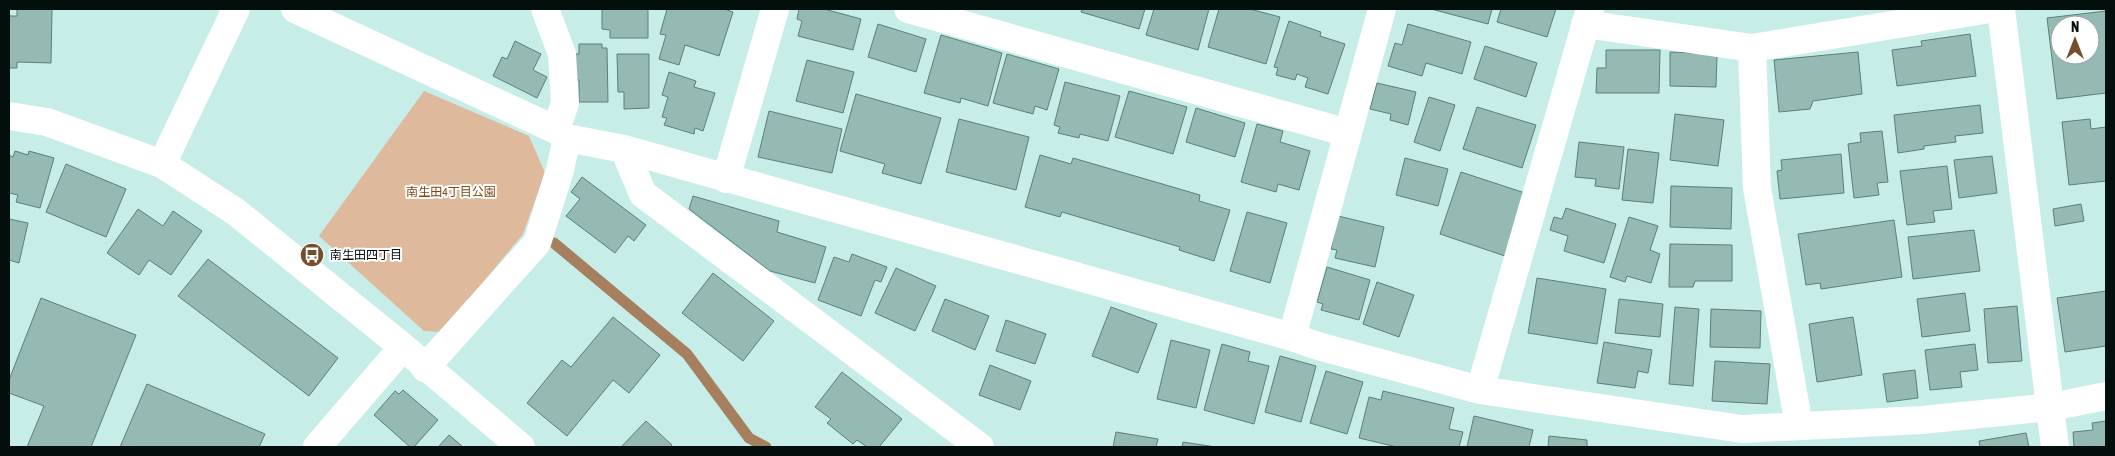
<svg xmlns="http://www.w3.org/2000/svg" width="2115" height="456" font-family="'Asap Condensed','Noto Sans JP',sans-serif">
	<rect width="100%" height="100%" fill="#c6ede7"/>
	<!-- green -->
	<path fill="#deb99b" d="M424,91l105,45 16,37 -22,61 -81,98 -18,-1 -105,-95z"/>
	<g fill="none" stroke-linecap="round" stroke-linejoin="round">
		<!-- stream -->
		<path stroke="#a67f5f" stroke-width="11" d="M554,243l133,111 62,84 17,9"/>
	</g>
	<!-- building -->
	<path fill="#95bab4" stroke="#5b7f7a" fill-rule="evenodd" d="M17,9h35l-1,54 -34,-1v6h-8v-52h8z
		M602,9h46v29h-38v-8l-8,-1z
		M667,9h57l9,3 -14,44 -34,-11 -6,20 -20,-6 7,-24 -6,-1z
		M799,9h25l37,10 -8,31 -55,-14 4,-15 -5,-2z
		M1082,9h63l-6,20 -58,-17z
		M1154,9h55l-11,41 -52,-15z
		M1219,9h31l30,8 -14,47 -58,-17z
		M1431,9h61l-4,15z
		M1501,9h55l-9,28 -50,-15z
		M2106,11v82l-49,6 -10,-81zM2060,25h30v30h-30z
		M1289,21l32,11 -1,4 25,8 -17,50 -23,-7 3,-9 -11,-4 -2,6 -19,-5 2,-7 -4,-1z
		M878,24l48,15 -10,33 -48,-15z
		M1408,24l63,18 -9,32 -36,-11 -4,13 -34,-10 7,-23 7,2z
		M1970,34l6,42 -79,10 -5,-36 30,-4 -1,-5z
		M941,35l61,18 -14,53 -27,-8 -1,5 -36,-10z
		M515,41l26,13 -8,16 14,7 -10,21 -44,-22 9,-19 5,2z
		M579,44h23v4h5l1,54h-29v-22h-4v-26h4z
		M1485,46l52,17 -11,34 -52,-18z
		M1606,50h54l-1,43h-63l1,-25h9z
		M1670,52l47,2 -1,33 -46,-1z
		M1858,52l4,42 -49,7 -3,8 -31,3 -5,-52z
		M617,54h32v54l-25,1v-17h-6z
		M1007,54l52,15 -12,41 -12,-4 -2,8 -40,-11z
		M807,60l47,12 -11,41 -47,-12z
		M669,72l27,9 -2,6 21,6 -12,38 -8,-3 -1,6 -30,-9 3,-7 -5,-1 6,-20 -6,-2z
		M1065,82l55,14 -12,45 -28,-7 -1,4 -21,-5 2,-6 -6,-2z
		M1377,83l39,9 -8,33 -18,-5 1,-6 -21,-5z
		M1129,91l58,16 -14,47 -58,-17z
		M856,94l85,24 -20,66 -39,-11 3,-9 -45,-13z
		M1429,97l26,8 -15,46 -26,-9z
		M1980,105l3,28 -28,3 1,6 -32,4v3l-26,4 -4,-38z
		M1477,107l59,18 -14,43 -59,-19z
		M1196,108l49,15 -10,34 -49,-15z
		M769,111l73,18 -10,44 -74,-16z
		M1675,114l49,6 -6,46 -48,-6z
		M959,119l70,18 -13,53 -70,-18z
		M2090,119l1,10 15,-2v54l-37,4 -7,-63z
		M1257,124l26,7 -3,11 30,9 -11,39 -21,-6 -2,8 -35,-10z
		M1882,131l6,51 -11,1 2,12 -25,3 -6,-54 13,-2 -1,-9z
		M1579,142l45,5 -5,42 -24,-3 1,-7 -21,-2z
		M1628,149l31,4 -6,50 -31,-3z
		M15,151l13,4 1,-4 25,7 -14,50 -24,-6 2,-7 -9,-2v-38l4,2z
		M1841,154l3,39 -64,6 -3,-28 5,-1 -1,-10z
		M1040,155l31,9 2,-6 127,37 -1,6 31,9 -16,51 -35,-11 1,-3 -118,-35 -2,5 -35,-10z
		M1992,156l5,37 -38,5 -5,-38z
		M1405,158l43,11 -10,37 -42,-11z
		M66,164l60,25 -20,48 -60,-25z
		M1947,166l5,43 -19,2 2,11 -28,3 -7,-54z
		M1461,172l64,21 -20,63 -65,-22z
		M582,177l64,48 -12,16 -6,-5 -13,17 -49,-37 14,-17 -9,-7z
		M1671,186l61,2 -1,41 -61,-2z
		M693,196l86,25 -2,11 49,15 -11,36 -45,-12 -81,-62z
		M2081,204l3,17 -29,5 -2,-17z
		M1566,208l50,16 -12,39 -40,-12 4,-15 -18,-6 4,-13 8,2z
		M138,209l25,17 10,-15 29,20 -31,44 -22,-15 -10,15 -32,-22z
		M1247,212l40,11 -17,60 -40,-12z
		M1338,216l46,11 -9,40 -40,-9 2,-8 -6,-1z
		M1629,217l29,9 -8,24 10,4 -9,29 -24,-7 -2,6 -15,-5z
		M9,219l19,4 -9,40 -10,-3z
		M1894,220l8,57 -81,12 -1,-6 -14,2 -8,-51z
		M1974,230l6,41 -67,8 -5,-42z
		M1670,244l62,1v36h-37l-2,6h-24z
		M852,254l35,13 -6,15 -6,-2 -14,36 -43,-16 16,-43 15,5z
		M208,259l130,99 -29,38 -131,-100z
		M1327,267l43,13 -11,40 -38,-10 2,-6 -6,-2z
		M896,268l40,18 -21,45 -40,-18z
		M713,273l61,48 -31,40 -61,-48z
		M1537,278l69,11 -9,55 -69,-11z
		M1377,282l37,13 -15,42 -36,-13z
		M2106,291v55l-41,6 -8,-54z
		M1965,293l5,38 -48,6 -5,-38z
		M41,298l95,37 -45,112h-64l17,-41 -35,-13v-13z
		M945,299l44,17 -14,34 -43,-19z
		M1619,299l44,5 -3,33 -45,-4z
		M2017,306l5,55 -34,2 -4,-54z
		M1111,307l46,17 -19,49 -46,-17z
		M1675,307l24,2 -6,77 -24,-2z
		M1711,309l50,2 -1,37 -50,-1z
		M613,317l47,38 -31,38 -16,-13 -46,56 -40,-33 35,-43 9,7z
		M1853,317l9,58 -45,7 -8,-58z
		M1006,320l40,14 -11,30 -39,-13z
		M1171,340l39,10 -14,58 -39,-9z
		M1604,342l48,8 -4,23 -10,-2 -3,17 -38,-5z
		M1222,344l28,8 -2,9 21,5 -15,58 -50,-14z
		M1975,344l3,26 -18,2 2,15 -32,3 -5,-40z
		M1280,356l36,10 -15,56 -36,-10z
		M1715,361l55,3 -3,40 -55,-3z
		M990,365l41,16 -11,29 -41,-15z
		M1915,370l3,28 -31,4 -4,-28z
		M1326,371l37,11 -16,52 -37,-11z
		M842,372l60,47 -23,28h-12l-10,-7 -4,4 -26,-21 4,-4 -16,-12z
		M147,384l118,50 -6,13h-139z
		M403,390l35,30 -24,27h-4l-36,-32 21,-24 4,3z
		M1383,391l71,17 -5,21 14,3 -4,15h-62l-38,-9 10,-41 12,3z
		M1474,416l59,14 -4,17h-62z
		M646,421l26,24 -2,2h-49z
		M2106,421v26h-32l-1,-15 20,-2 -1,-7z
		M1116,432l42,7 -2,8h-43z
		M2026,433l3,14h-49l-1,-6z
		M449,435l14,12h-25z
		M1549,436l38,4v7h-39z
		M1183,442l33,5h-34z"/>
	<g fill="none" stroke-linecap="round" stroke-linejoin="round">
		<!-- minor -->
		<path stroke="#fff" stroke-width="28" d="M295,9l261,121 11,8 57,11 668,188 26,9 162,44 262,39 180,-9 129,-13 55,-11
			M545,9l17,45 3,49 -9,27
			M908,9l440,124
			M2001,9l54,438
			M1585,24l167,24 238,-39
			M1752,48l5,140 42,238
			M9,116l38,6 115,42 74,48 167,135 118,100
			M624,149l19,45 337,253
			M162,164l74,-155
			M726,179l49,-170
			M1292,337l90,-328
			M425,368l112,-125 23,-73 7,-32
			M1480,390l110,-381
			M317,447l86,-100"/>
	</g>
	<!-- icons -->
	<defs>
		<g id="bus-disc" transform="scale(1.25)"><circle r="9.5" fill="#754e2b" stroke="#fff"/><path d="M-5-6H5V4H4V6H2V4H-2V6H-4V4H-5ZM-3.5-4V0h7V-4ZM-3.5 1.2v1.5H-2V1.2ZM2 1.2v1.5H3.5V1.2Z" fill="#fff"/></g>
	</defs>
	<g fill-rule="evenodd">
		<use href="#bus-disc" x="312" y="255"/>
	</g>
	<g text-anchor="middle" stroke-width="4" stroke-linejoin="round" paint-order="stroke">
		<!-- park labels -->
		<g font-size="12" fill="#7c4810" stroke="#fff">
			<text x="451" y="196">南生田4丁目公園</text>
		</g>
		<!-- poi labels -->
		<g font-size="12" fill="#030f0d" stroke="#fff" text-anchor="start">
			<text x="330" y="259">南生田四丁目</text>
		</g>
	</g>
	<!-- border -->
	<rect width="2115" height="456" fill="none" stroke="#030f0d" stroke-width="20"/>
	<!-- north arrow -->
	<g transform="translate(2075 40)"><circle r="24" fill="#ffffff" stroke="#9a9f9e"/>
	<path d="M0-4L9 19L0 12L-9 19Z" fill="#754e2b"/>
	<text y="-8" font-size="14" font-weight="bold" text-anchor="middle" fill="#030f0d">N</text>
	</g>
</svg>
